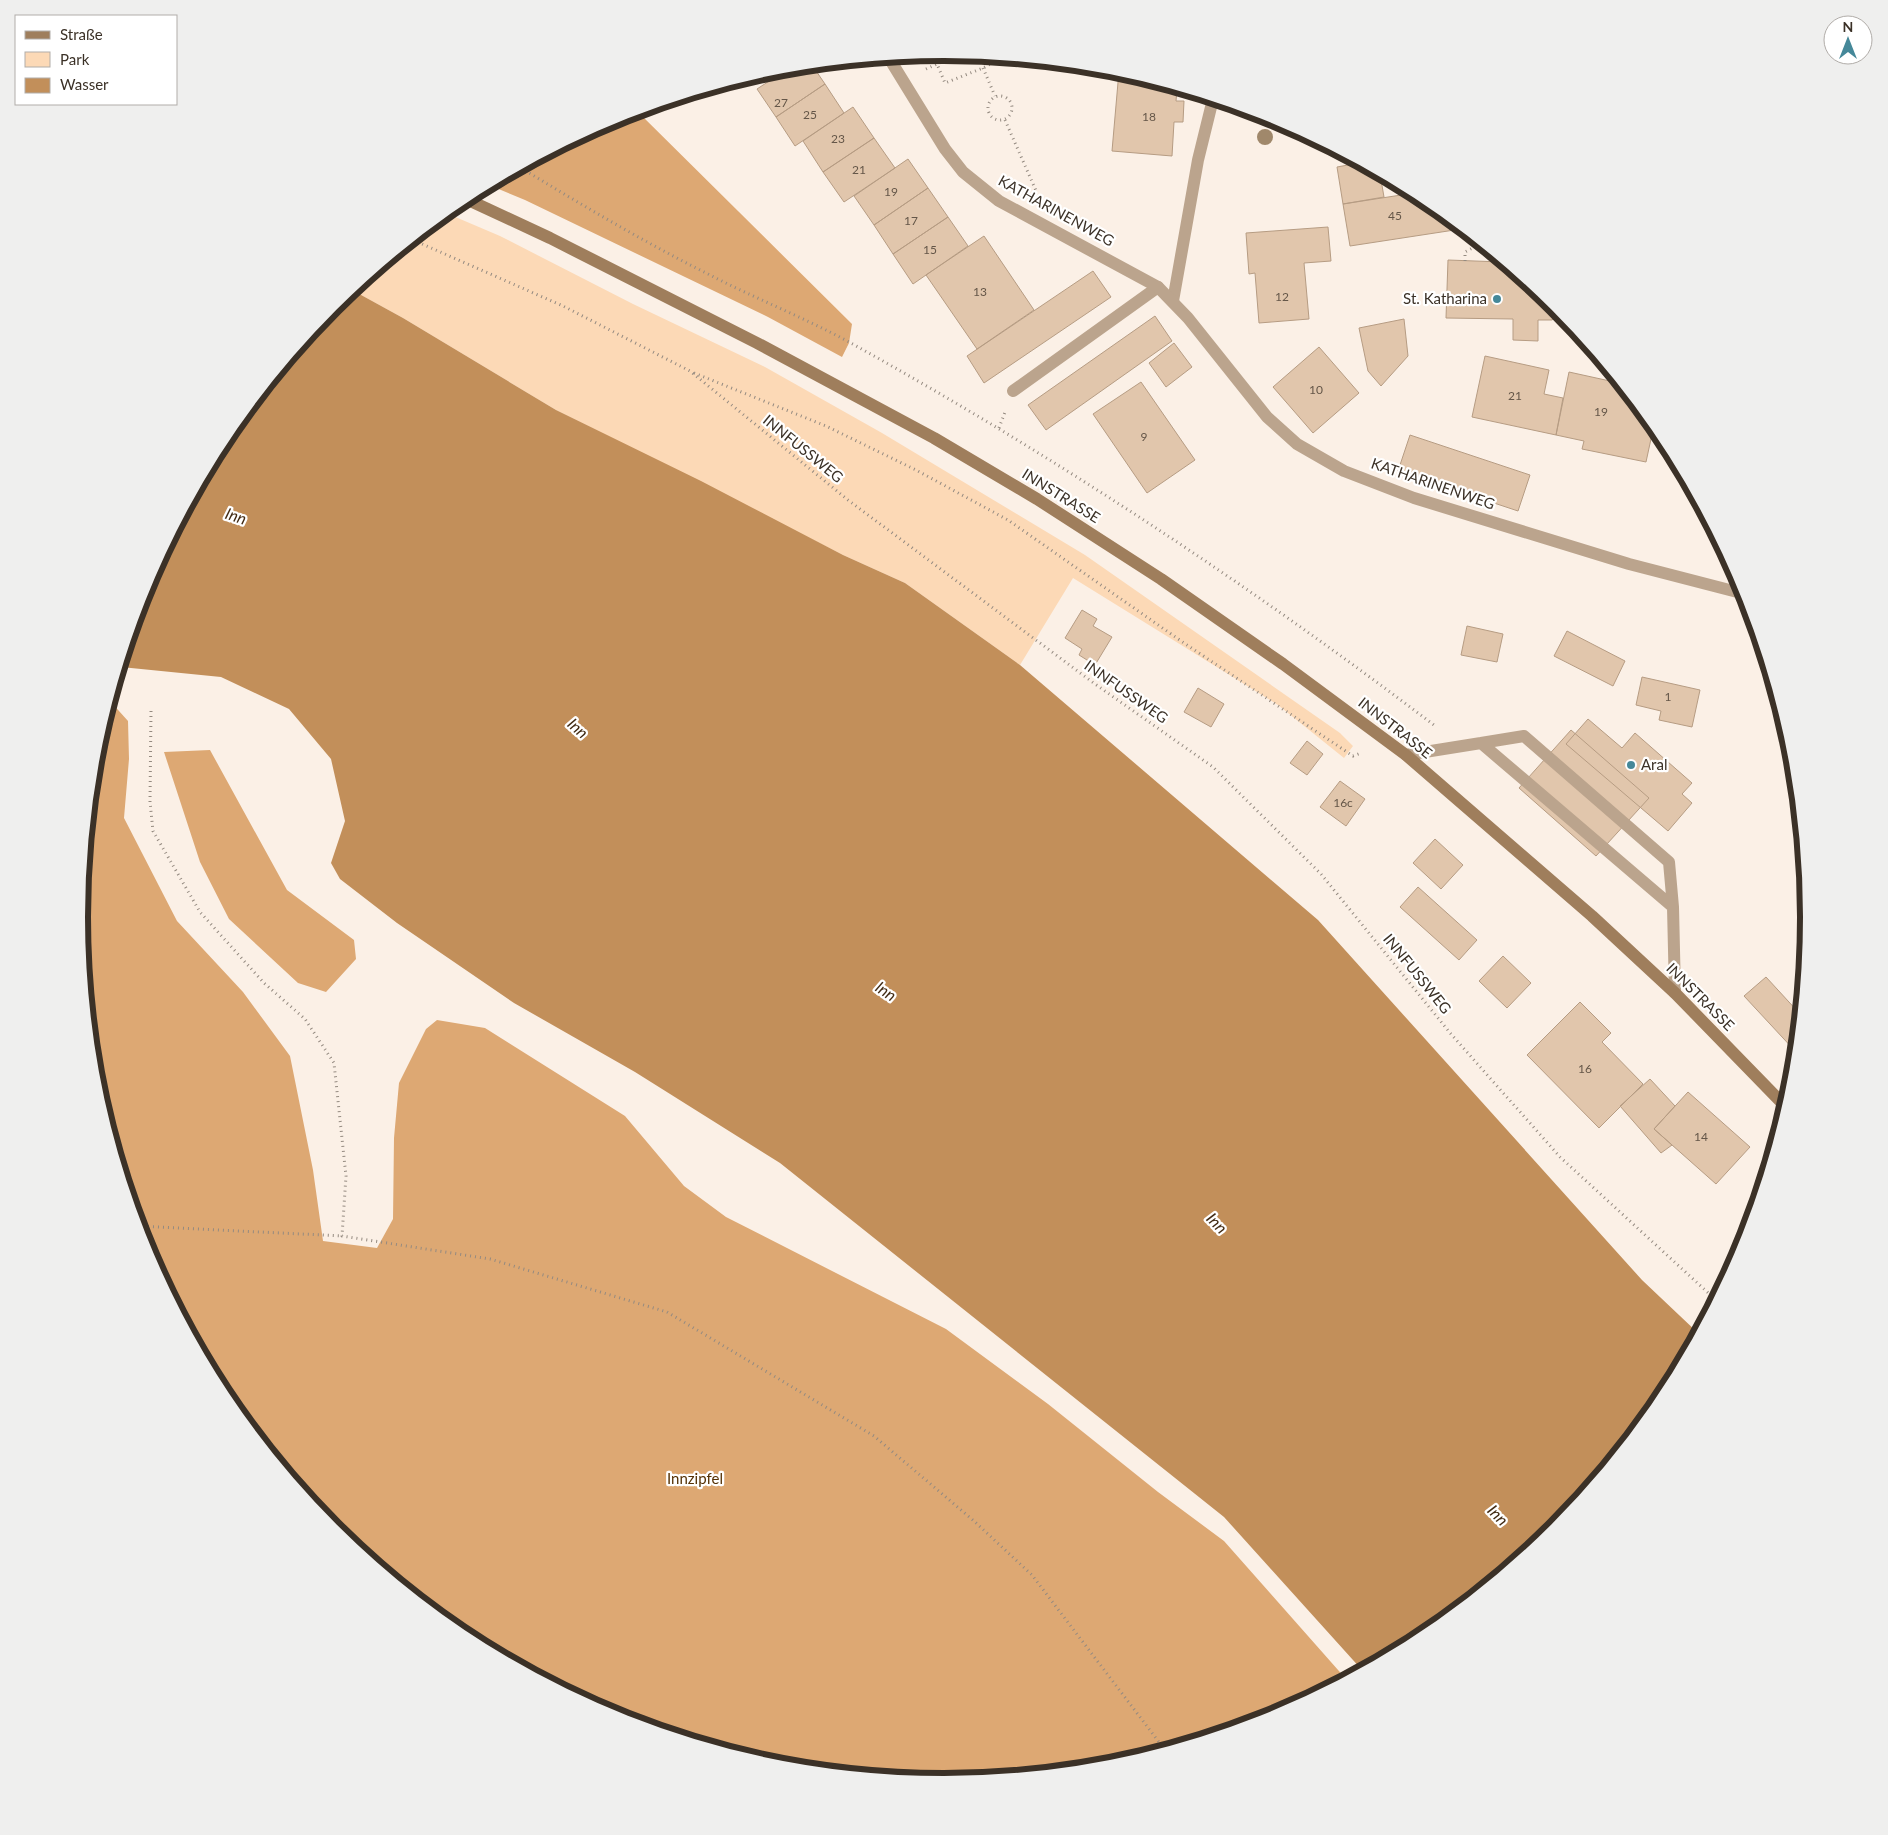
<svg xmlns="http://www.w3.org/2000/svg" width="1888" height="1835" font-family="Lato,sans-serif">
	<rect width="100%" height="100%" fill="#fbf0e6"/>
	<!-- green -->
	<path fill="#fcd9b6" d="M446,213l54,23 133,68 132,63 117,66 203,122 255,178 13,13 -9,12 -66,-53 -205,-127 -53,87 -115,-82 -62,-28 -287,-145 -153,-92 -51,-28z"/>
	<!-- forest -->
	<path fill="#dda873" d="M637,111l215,213 -3,19 -7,14 -74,-40 -243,-117 -36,-15 124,-67z
		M110,701l18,20 1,38 -5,59 53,103 66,71 47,64 23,114 10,71 54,7 16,-29 1,-81 5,-55 27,-54 11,-9 48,8 140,88 59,70 42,31 220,112 102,75 110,88 66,49 122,138 -71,38 -163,49 -168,16 -169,-16 -162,-49 -150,-80 -131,-108 -107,-131 -80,-150 -49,-162 -17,-169 17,-169z
		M210,750l77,140 67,50 2,19 -30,33 -28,-9 -69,-64 -29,-57 -36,-110z"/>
	<!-- water -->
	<path fill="#c28f5a" d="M352,290l51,28 153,92 145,71 142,74 62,28 115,82 298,255 324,360 56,53 -35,65 -108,131 -131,108 -62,33 -138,-153 -444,-354 -145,-91 -121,-69 -117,-80 -57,-44 -9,-16 14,-42 -14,-62 -42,-50 -68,-32 -100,-10 24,-81 80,-149 108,-131z"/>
	<!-- building -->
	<path fill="#e1c6ac" stroke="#b69c83" d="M943,53h1l19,1 -16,7z
		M812,65l13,19 -49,33 -19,-28 32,-21z
		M1119,71l58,18 -1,12h8l-1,21h-9l-2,34 -60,-5z
		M825,84l19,29 -49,33 -19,-29z
		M853,107l21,31 -51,34 -20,-31z
		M874,138l21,30 -51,34 -21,-30z
		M908,159l20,29 -54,37 -20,-29z
		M1359,163l21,11 4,23 -41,7 -6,-37z
		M928,188l20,29 -55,37 -19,-29z
		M1414,193l11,5 36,31 -111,17 -7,-42z
		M948,217l20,29 -55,38 -20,-30z
		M1328,227l3,34 -27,2 5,56 -50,4 -4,-50 -6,1 -3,-41z
		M984,236l50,74 -57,39 -51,-74z
		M1448,260l54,2 59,51 -9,7h-14v21l-25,-1v-21l-67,-1z
		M1093,271l18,26 -127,86 -17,-27z
		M1155,316l17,25 -126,89 -18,-25z
		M1404,319l4,37 -27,30 -13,-15 -9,-43z
		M1174,343l18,24 -26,20 -17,-24z
		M1319,347l40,46 -46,40 -40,-46z
		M1485,356l64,14 -5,24 19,4 -7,37 -84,-18z
		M1569,372l50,11 35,42 -8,37 -64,-13 2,-8 -28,-6z
		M1141,382l54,78 -48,33 -54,-79z
		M1410,435l120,40 -12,36 -120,-40z
		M1082,610l15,9 -4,7 19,11 -17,28 -16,-10 3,-6 -17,-11z
		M1467,626l36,8 -6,28 -36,-7z
		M1567,631l58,30 -12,25 -59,-30z
		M1642,677l58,13 -8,37 -33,-7 2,-9 -25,-6z
		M1198,688l26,16 -13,23 -27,-15z
		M1588,719l34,29 13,-15 57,50 -10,11 10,9 -24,28 -102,-87z
		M1571,730l78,68 -53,58 -77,-68z
		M1307,741l16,13 -16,21 -17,-12z
		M1340,781l25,18 -19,27 -26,-19z
		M1435,839l28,26 -22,24 -28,-26z
		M1418,887l59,53 -18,20 -59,-53z
		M1503,956l28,27 -24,25 -28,-27z
		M1766,977l34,37 -4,38 -52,-56z
		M1580,1002l31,31 -9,9 41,42 -44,44 -72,-73z
		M1650,1079l25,27 -21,23 18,16 -11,8 -41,-47z
		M1688,1092l62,55 -34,37 -62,-55z"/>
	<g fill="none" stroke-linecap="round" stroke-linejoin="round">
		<!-- path -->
		<path stroke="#948a80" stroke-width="3" stroke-dasharray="1 4" stroke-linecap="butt" d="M983,68l12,28
			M926,69l11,-5 8,19 38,-15 19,-10
			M988 108a12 12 0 1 1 24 0a12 12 0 1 1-24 0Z
			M1005,120l32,73
			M521,168c61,37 123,74 187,106 46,24 95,43 141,68 204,113 399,242 585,383
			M413,240l150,66 127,65 158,129 247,184 118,83 108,107 130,160 109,123 156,143
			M1465,261v-9l15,-8
			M694,373l132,53 90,44 92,50 176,123 169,113 8,-3
			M999,428l6,-16
			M151,711l-1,91 3,29 47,81 64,71 41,36 29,44 12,113 -4,60 148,23 177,53 207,124 100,85 58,54 133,175
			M138,1226l204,10"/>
		<!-- service -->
		<path stroke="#bba48d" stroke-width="12" d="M1173,301l25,-141 15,-61
			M1013,391l145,-104
			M1481,743l43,-7 145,126 4,45
			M1406,755l75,-12 192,164 2,86"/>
		<!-- minor -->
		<path stroke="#bba48d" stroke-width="12" d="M889,58l56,91 18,23 36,29 159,86 30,31 79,99 30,27 47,27 70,27 215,66 116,30"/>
		<!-- secondary -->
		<path stroke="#9f7e5c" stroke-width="12" d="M464,198l86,40 207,105 177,95 103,61 124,80 122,85 123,91 186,161 83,77 111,114"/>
	</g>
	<!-- trees -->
	<circle fill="#a0886b" cx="1265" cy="137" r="8"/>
	<!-- markers -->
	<g fill="#458899" stroke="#fff" stroke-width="2">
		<circle cx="1497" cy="299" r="5"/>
		<circle cx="1631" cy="765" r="5"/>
	</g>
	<g text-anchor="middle" stroke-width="4.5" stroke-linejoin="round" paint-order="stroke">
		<!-- number labels -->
		<g font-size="12" fill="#645648">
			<text x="781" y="107">27</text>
			<text x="810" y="119">25</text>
			<text x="1149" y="121">18</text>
			<text x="838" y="143">23</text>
			<text x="859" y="174">21</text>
			<text x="891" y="196">19</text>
			<text x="1395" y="220">45</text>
			<text x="911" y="225">17</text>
			<text x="930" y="254">15</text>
			<text x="980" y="296">13</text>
			<text x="1282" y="301">12</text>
			<text x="1316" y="394">10</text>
			<text x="1515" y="400">21</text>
			<text x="1601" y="416">19</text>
			<text x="1144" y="441">9</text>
			<text x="1668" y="701">1</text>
			<text x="1343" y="807">16c</text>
			<text x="1585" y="1073">16</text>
			<text x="1701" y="1141">14</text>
		</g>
		<!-- street labels -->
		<g font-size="15" fill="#3b3127" stroke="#fff">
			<text transform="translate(1056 211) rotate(29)" y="5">KATHARINENWEG</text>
			<text transform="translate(803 449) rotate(39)" y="5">INNFUSSWEG</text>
			<text transform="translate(1433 484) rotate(19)" y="5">KATHARINENWEG</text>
			<text transform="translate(1061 496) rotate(32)" y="5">INNSTRASSE</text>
			<text transform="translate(1126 692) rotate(35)" y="5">INNFUSSWEG</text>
			<text transform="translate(1395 728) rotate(38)" y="5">INNSTRASSE</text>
			<text transform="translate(1417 974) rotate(51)" y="5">INNFUSSWEG</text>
			<text transform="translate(1700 997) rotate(45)" y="5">INNSTRASSE</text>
		</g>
		<!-- poi labels -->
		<g font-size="15" fill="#3b3127" stroke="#fff" text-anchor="end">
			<text x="1487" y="304">St. Katharina</text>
			<text x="1641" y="770" text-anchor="start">Aral</text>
		</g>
		<!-- park labels -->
		<g font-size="15" fill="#553206" stroke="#fff">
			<text x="695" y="1484">Innzipfel</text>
		</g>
		<!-- water labels -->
		<g font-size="16" font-style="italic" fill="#412a13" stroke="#fff">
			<text transform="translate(236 516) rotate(19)" y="6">Inn</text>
			<text transform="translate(578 728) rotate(42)" y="6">Inn</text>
			<text transform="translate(886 991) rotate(34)" y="6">Inn</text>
			<text transform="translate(1217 1223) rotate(46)" y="6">Inn</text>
			<text transform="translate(1498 1515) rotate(46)" y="6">Inn</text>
		</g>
	</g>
	<!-- crop -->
	<path d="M0 0H1888V1835H0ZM88 917a856 856 0 1 1 1712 0a856 856 0 1 1-1712 0Z" fill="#efefee" fill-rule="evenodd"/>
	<path fill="none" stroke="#3b3127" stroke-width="6" d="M88 917a856 856 0 1 1 1712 0a856 856 0 1 1-1712 0Z"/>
	<!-- legend -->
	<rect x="15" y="15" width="162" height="90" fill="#ffffff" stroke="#b1ada9"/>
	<rect x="25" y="31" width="25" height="8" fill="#9f7e5c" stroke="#b1ada9"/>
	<text x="60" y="40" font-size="15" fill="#3b3127">Straße</text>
	<rect x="25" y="52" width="25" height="15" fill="#fcd9b6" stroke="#b1ada9"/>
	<text x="60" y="65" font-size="15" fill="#3b3127">Park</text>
	<rect x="25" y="78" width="25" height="15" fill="#c28f5a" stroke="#b1ada9"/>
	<text x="60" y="90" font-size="15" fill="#3b3127">Wasser</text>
	<!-- north arrow -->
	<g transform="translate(1848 40)"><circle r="24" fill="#ffffff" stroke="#b1ada9"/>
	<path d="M0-4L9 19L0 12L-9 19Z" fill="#458899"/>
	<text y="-8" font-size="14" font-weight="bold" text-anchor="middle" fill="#3b3127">N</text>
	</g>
</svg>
